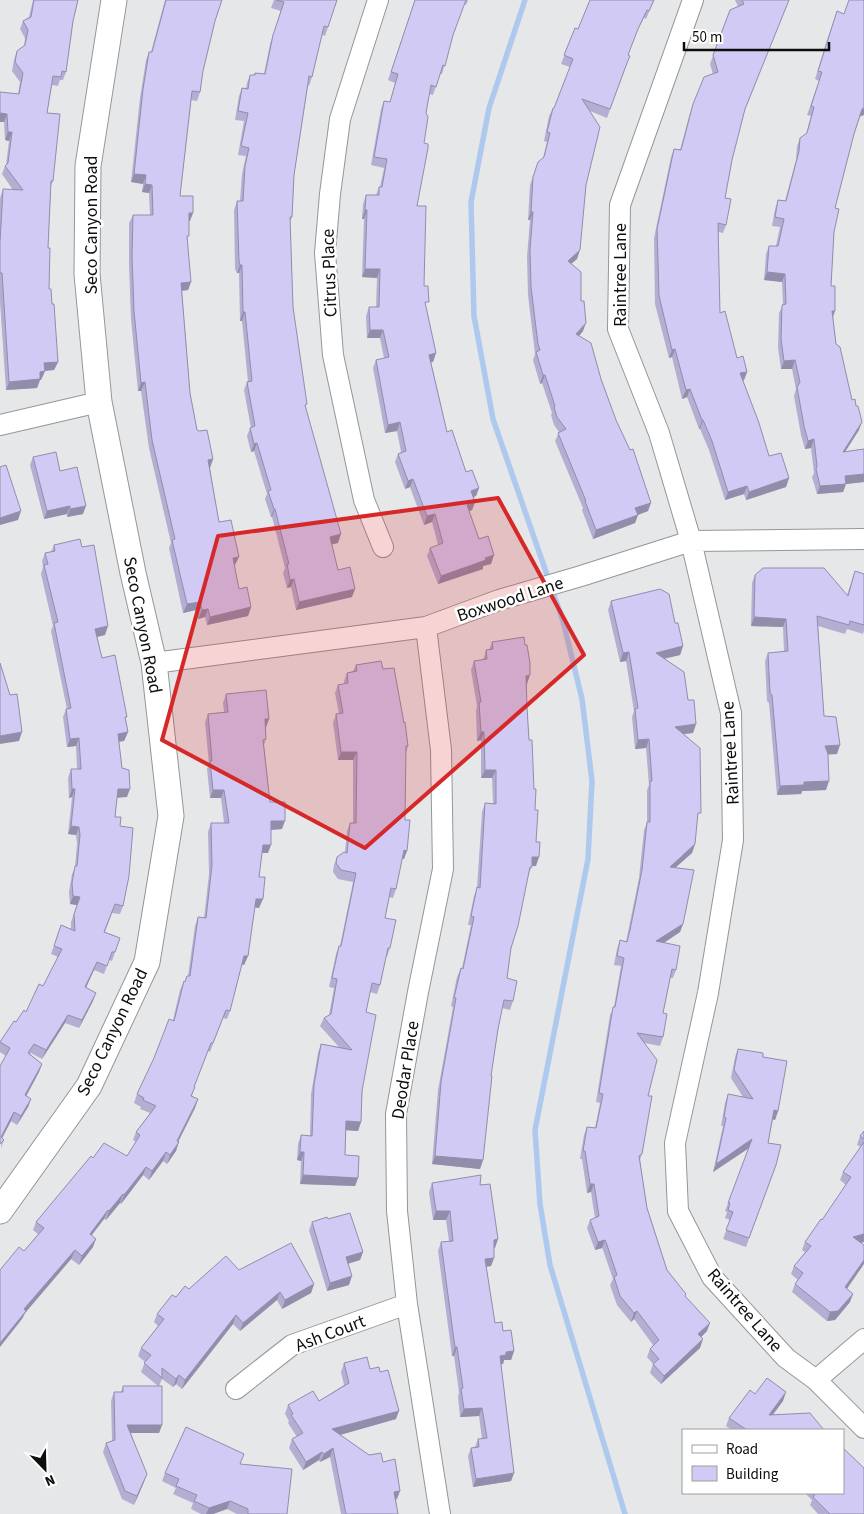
<svg xmlns="http://www.w3.org/2000/svg" width="864" height="1514" font-family="'Source Sans 3',sans-serif">
	<rect width="100%" height="100%" fill="#e6e7e9"/>
	<g fill="none" stroke-linecap="round" stroke-linejoin="round">
		<!-- stream -->
		<path stroke="#adc9ed" stroke-width="5.5" d="M525,0l-36,108 -18,94 3,114 19,103 70,202 19,78 10,82 -4,78 -53,271 5,74 10,61 75,249"/>
		<!-- minor casing -->
		<g stroke="#949697" stroke-width="22">
			<path id="minor" d="M378,0l-38,119 -10,75 -5,59 8,102 31,145 19,47
				M693,0l-73,205 -2,124 41,104 32,108 40,172 2,127 -25,153 -33,150 3,68 34,66 74,81 30,22 48,48
				M0,425l99,-23
				M426,627l15,123 2,119 -25,123 -22,122 1,97 10,93 33,210
				M154,663l272,-36 73,-27 82,-24 110,-35 173,-2
				M816,1380l48,-41
				M236,1389l56,-44 115,-41"/>
		</g>
		<!-- tertiary casing -->
		<g stroke="#949697" stroke-width="27">
			<path id="tertiary" d="M0,1211l89,-125 58,-124 24,-146 -17,-153 -21,-90 -34,-171 -12,-128 1,-108 26,-166"/>
		</g>
		<!-- minor -->
		<use href="#minor" stroke="#fff" stroke-width="20"/>
		<!-- tertiary -->
		<use href="#tertiary" stroke="#fff" stroke-width="25"/>
	</g>
	<!-- wall -->
	<path fill="#b3aed2" d="M33,0h45l-5,21 -7,51 -3,8h-3l-2,6 -6,-1 -5,28 6,68 -2,5 -3,62 1,41 9,73 -4,8 -9,1 -4,9h-1l-3,8 -31,2 -6,-88v-104l3,-9 10,1 -11,-16 3,-8 1,-1 3,-24 -4,-1 -1,-18h-4v-30l18,2 2,-12 -8,-11 2,-11 3,-9 7,-5 1,-8 -5,-9 3,-8 6,-4z
		M165,0h57l-7,21 -12,50 -3,21 -3,9 -6,-1 -11,96 13,17 -4,8 -2,20 4,41 -3,8 -6,1 8,102 7,37 16,29 -3,9 9,54 16,43h-1l5,24 12,18 -3,9 -41,9 -2,-8 -7,2 -2,-9 -13,3 -14,-65 2,-5 -22,-95 -8,-57h-3l-7,-72 -2,-54v-42l4,-8h17l-1,-22 -7,-1 1,-8 -12,-2 9,-84 6,-38 3,-8h2z
		M274,0h63l-12,36 -3,-1 -10,42 -3,9 -1,-1 -14,90 -2,42 -2,5 3,85 13,101 32,135 -7,1 7,26 14,27 -56,13 -5,-23 -4,1 -4,-15 2,-5 -13,-51h-1l-6,-18 2,-5 -13,-43 -3,1 -4,-16 3,-8h1l-7,-38 3,-8h1l-6,-61h-2l-1,-48h-2l-2,-4 -1,-59 3,-9h3l2,-27 4,-18 -8,-1 6,-34 -9,-1 4,-24 3,-8h4l1,-5 3,-8h4l1,-2 9,1 6,-30 11,-33 -10,-3z
		M415,0h53l-2,5 -2,-1 -11,31 -11,39h-2l-7,21 -4,-1 -3,19 -9,93 9,102 10,45 -3,9h-2l16,70 19,40 13,16 -3,8 -2,1 1,5 -3,8 -3,1 10,28 12,25 -8,2v3l-45,15 -11,-28 3,-8 8,-3 -6,-23 -8,3 -14,-38 -5,2 -10,-27 3,-8 3,-2 -4,-21 -12,2 -12,-65 3,-8 8,-2 -4,-20h-13l-1,-22 3,-9h7l1,-29 -15,-1 2,-58h-2l1,-15 3,-9h10l3,-8h1l4,-19 -13,-3 10,-56 3,-8 6,1 5,-19 -7,-3z
		M654,0l-8,19 -2,-1 -10,19 -6,18 -1,8 -20,55 -17,-7 -4,74 -9,74 -6,5 10,37 2,30 -4,5 22,43 47,132 -10,4 -3,8 -42,16 -11,-29 1,-2 -28,-67 4,-9 -5,-7 -3,-10 1,-2 -10,-30 -2,1 -7,-24 2,-6 -7,-59 -1,-38 3,-37h-2l2,-35 8,-23 5,-4 4,-16 -3,-1 5,-25 4,-8h1l16,-41 -9,-3 14,-36 3,1z
		M735,0h54l-45,112 -12,48 -7,38 1,27 -3,8 -5,-1 2,81 17,45 10,14 -3,8 -1,1 26,75 20,22 -3,9 -40,13 -2,-6 -19,6 -16,-50 -9,-21h-1l-12,-32 -5,2 -10,-42 -3,1 -14,-54 -1,-66 17,-81 3,-8 6,1 10,-37 14,-36 9,-3 -3,-10 20,-54 8,-4z
		M837,11l23,106 -6,17 -19,74 -1,24 -3,54 2,32 3,26 23,86 -14,21 19,31 -18,2 -3,8 -26,2 -5,-17 2,-4 -3,-25 -6,1 -4,-14 -7,-39 2,-7 -4,-20h-11l-3,-21 1,-35 4,-8 -1,-23 -18,-2 2,-26 3,-8h7l4,-19 -8,-1 3,-17 3,-9 7,1 11,-41 1,-14 3,-8 6,-4 5,-18 -4,-1 12,-34 -4,-2 12,-39z
		M33,457l27,14 23,43 -16,3v-3l-23,5 -14,-54z
		M54,545l51,90 -8,2 5,21 24,62 2,12 -4,9 -5,1 3,26 5,29h-10l-2,20 5,9 3,80 -3,8 -8,-1 -7,19 15,6 -8,23 -3,-1 -5,14 -10,-4 -8,18 7,13 -14,27 -14,-5 -23,36 -11,-6 -1,1 12,10 -3,8 -13,24 5,3 -3,8 -11,18 -6,-4 -9,17 2,2 -3,8 5,-92 -6,-4v-10l14,-21 2,1 10,-10 17,-26 15,-29 -7,-3 10,-29 10,4v-7l6,-17 -7,-1 -1,-12 3,-18 3,-6 2,-25 -1,-8 -8,-1 4,-37 -3,1 -1,-20 3,-9h6l-1,-23 -9,1 -4,-30 3,-8h1l-16,-78 2,-5 -12,-52 2,-7 -1,-6 3,-8 6,-1z
		M855,571l9,3v56l-1,4 -16,-5 -2,5 -27,-8 6,90 13,38h-9l-2,36 -24,1 -1,3 -24,1 -8,-92 -2,-2 -2,-40 3,-8 16,-1 -1,-25 -32,-1 1,-43 3,-8 92,20z
		M611,601l64,22 8,23 -3,9 -16,4 24,41 8,24 -3,9 -9,1 13,87 -2,23 -3,9 -17,15 8,56 -3,8 -16,11 12,27 -3,8h-3l-7,35v24l-3,9 -15,-3 3,53 -6,58 -2,6 7,48 20,62 19,27 21,34 -6,6 -1,11 -39,36 -11,-11 3,-9 -6,-7 3,-8 3,-4 -19,-26 -3,3 -14,-17 -7,-20 3,-6 -10,-29 -1,-2 -7,2 -8,-22 3,-8 5,-2 -4,-26 -4,1 -5,-34h-2l4,-24 3,-8 8,1 5,-25 -4,-1 14,-87 4,-8 7,-41 -7,-1 3,-16 3,-9 6,2 13,-64 5,-48 3,-7v-33l2,-5 -3,-37 -11,1 -3,-32 2,-6 -8,-50 -6,1 -12,-52z
		M492,642l35,42v23l2,33 6,70 1,32v24h-4l-4,10 -17,72 -4,30 6,23 -3,9 -8,-2 -4,21 -7,47 -8,84 -3,9 -48,-5 6,-74 15,-83 -2,-1 6,-29 4,-9h1l9,-43h-3l6,-29 3,-8 5,-76 3,-9h8l-1,-25h-11v-38l-4,1 -1,-31 1,-4 -6,-36 3,-9 9,-1 3,-10h3z
		M356,665l27,4 21,54 4,23 -2,7 -2,106h-2l-6,30 -3,9 -4,-1 -4,21 5,30 -3,9 -1,-1 -6,29 -3,9 -7,-2 -4,20 -5,110 -3,9 -12,-1 -1,25 13,23 -3,8 -55,-2 1,-23 -4,-1 1,-16 3,-9 9,1 1,-42 7,-41 3,-9 18,3 -19,-21 4,-8 5,-3 5,-27 -5,-1 7,-33 3,-8h1l13,-64 -15,-3 -5,-7 1,-7 3,-8 8,-5 2,-21 3,-8h3v-63h-15l-5,-37 3,-9h3l-4,-21 3,-8 6,-1v-3l3,-8 6,-2z
		M226,694l43,25 -3,8v12l-2,6 6,57 12,27 -11,1 -3,23h-6l-3,24v31l-4,-1 -7,49 -4,9 -2,-1 -12,47 -3,8 -4,-1 -13,34 -2,-1 -14,36 -2,9 6,3 -3,9 -17,34 -2,9 -9,13 -4,-3 -14,19 -6,-5 -22,29 -1,-1 -14,17 -2,-1 -12,16 1,12 -14,18 -8,-6 -46,54 -3,6 2,-68 14,-17 -5,-4 3,-8 57,-64 34,-2 9,-14 -3,-2 3,-8 14,-19 -10,-4 1,-2 -7,-4 3,-9 36,-74 7,-30 4,-9h1l2,-5h1l7,-50 3,-9 6,1 5,-44 -1,-42 3,-9h13l-3,-25h-11l-3,-29 2,-5 -4,-42 3,-8 16,-2 -1,-9z
		M738,1049l25,8 15,54 -3,9 -2,-1 -5,24 8,22 -30,82 -23,-8 7,-19 -5,-2 2,-6 -2,-1 24,-63 -36,24 10,-46h-2l4,-23 3,-9 15,3 -12,-19 4,-21z
		M864,1131v111l-3,1 -14,46 3,13 -15,18 -8,1 -35,-29 3,-8 3,-4 -7,-6 3,-8 11,-14 -3,-2 3,-8 17,-22 24,-35 -6,-5 3,-8 18,-25 -4,-2 3,-9z
		M432,1183l48,2 18,54 -4,9v10l-3,8 -5,1 9,56 8,8 11,20 -3,9h-7l-1,4h-2l13,109 -3,8 -38,6 -5,-31 3,-8 4,-1 3,-8h4l-3,-23 -19,1 -2,-20 1,-5 -5,-36h-2l-14,-105 3,-9 8,-1 -3,-21h-13l-4,-28z
		M328,1219l35,33 -3,8 -12,4 1,21 -22,6 -18,-61 3,-8z
		M239,1270l75,14 -3,9 -29,16 -5,-9 -37,31 -7,-7 -51,65 -6,-5 -3,3 -11,-8 -3,7 3,39 -3,8h-28l13,49 -10,23 -12,-6 -19,-47 3,-9 6,-2 -1,-40 3,-9h7l2,-6h35l-17,-14 4,-10 -7,-6 3,-8 17,-22 -4,-4 3,-8 19,-17 13,-8z
		M344,1363l26,6 26,50 -56,16 29,20 14,7 14,37 -1,1 2,14h-57l-11,-57 -10,5 -1,-2 -16,10 -14,-22 3,-9 5,-2 -9,-14 1,-2 -4,-7 3,-9 31,-4 25,-16 -3,-13z
		M755,1394l28,7 -11,14 52,15h-92l-6,-4 3,-8z
		M241,1464l46,50h-50l-10,-5 -14,5h-12l-10,-5 2,-6 -20,-9 3,-6 -14,-7 3,-8z
		M805,1493h38l21,21h-46l-8,-9 2,-5z"/>
	<!-- shaded-wall -->
	<path fill="#928dab" d="M864,108v7l-5,2 3,-8z
		M0,113l7,1 -3,8h-4z
		M8,132h4l-3,9 -4,-1z
		M134,174l12,1 -3,9 -12,-2z
		M145,184l7,1 -3,8 -7,-1z
		M365,210h2l-3,9h-2z
		M531,212h2l-3,8h-2z
		M189,213h4l-3,8h-4z
		M580,250l-3,9 -12,10 3,-8z
		M240,265h2l-3,8h-2z
		M365,269h15l-3,9 -15,-1z
		M767,272l18,2 -3,8 -18,-2z
		M191,282l-3,8 -10,1 3,-8z
		M832,311h3l-3,9z
		M243,312h2l-3,9h-2z
		M586,323l-3,8 -10,12 3,-9z
		M370,330h13l-3,8h-13z
		M675,349l-3,8 -3,1 3,-8z
		M436,353l-3,9 -7,1 3,-8z
		M795,360l-3,9h-11l3,-8z
		M58,362l-4,8 -13,1 3,-8z
		M45,371l-4,9h-1l-3,8 -31,2 3,-8 31,-10z
		M747,372l-3,8 -7,2 3,-9z
		M543,375h2l-3,8 -2,1z
		M145,382l-4,9h-3l3,-8z
		M690,389l-3,8 -5,2 4,-9z
		M702,420h1l-3,9h-1z
		M400,422l-3,9 -12,2 3,-8z
		M862,422l-3,8 -19,30 3,-8z
		M814,439l-3,9 -6,1 3,-8z
		M257,443l-3,8 -3,1 3,-8z
		M213,459l-3,9 -5,1 3,-9z
		M864,474v8l-18,2 -3,8 -26,2 3,-8 25,-10z
		M789,478l-3,9 -40,13 3,-8z
		M413,479l-3,8 -5,2 3,-8z
		M747,486l-3,8 -19,6 3,-8z
		M479,488l-3,8 -8,3 3,-8z
		M475,502l-3,8 -8,3 3,-8z
		M651,503l-3,8 -16,6 3,-9z
		M70,506l-3,8 -23,5 3,-8z
		M86,506l-3,8 -16,3 3,-8z
		M274,509h1l-3,8h-1z
		M21,511l-3,9 -18,5v-7z
		M435,514l-3,8 -8,3 3,-9z
		M638,515l-3,8 -42,16 3,-9z
		M341,534l-3,9 -12,3 4,-9z
		M494,555l-3,9 -8,2v3l-45,15 3,-8z
		M239,557l-4,8 -5,1 3,-8z
		M294,579l-3,8 -4,1 3,-8z
		M355,589l-3,8 -56,13 3,-8z
		M200,602l-4,8 -13,3 4,-9z
		M251,607l-3,9 -41,9 3,-8z
		M208,609l-3,8 -7,2 4,-9z
		M754,617l32,2 -3,8 -32,-1z
		M108,626l-3,9 -13,3 3,-9z
		M683,646l-3,9 -27,6 3,-8z
		M629,652l-3,9 -6,1 3,-9z
		M530,675l-3,9h-4l3,-8z
		M265,719h4l-3,8 -4,1z
		M696,724l-3,9 -21,2 3,-8z
		M22,732l-3,9 -19,3v-8z
		M128,732l-4,9 -9,1 3,-8z
		M481,732h3l-3,8 -4,1z
		M79,738l-3,8 -9,1 3,-8z
		M649,739l-3,9 -11,1 3,-9z
		M840,745l-3,9 -15,1 3,-9z
		M341,752h16l-4,8h-15z
		M485,770h11l-4,8h-11z
		M829,781l-3,9 -24,1 -1,3 -24,1 3,-9 24,-4z
		M72,789h3l-3,8 -3,1z
		M118,789h12l-3,8 -12,1z
		M213,790h11l-3,8h-11z
		M271,821h14l-3,8 -14,1z
		M71,826l8,1 -3,8 -8,-1z
		M695,844l-3,9 -25,22 3,-8z
		M263,845h8l-3,8h-9z
		M404,850l3,1 -3,8h-3z
		M532,857h7l-3,9h-7z
		M73,896l7,1 -3,8 -7,-1z
		M256,899h7l-4,9 -6,-1z
		M683,924l-3,8 -27,18 3,-9z
		M244,956h4l-4,9 -3,-1z
		M97,962l-3,8 -12,26 3,-9z
		M96,993l-3,8 -14,27 3,-8z
		M68,1015l-3,8 -23,36 4,-9z
		M42,1064l-3,8 -17,32 3,-9z
		M31,1099l-3,8 -11,18 4,-9z
		M198,1099l-3,9 -20,40 4,-6 -3,9 -9,13 3,-9z
		M774,1110l4,1 -3,9 -4,-1z
		M14,1112l-3,9 -11,21v-2z
		M346,1121l15,1 -3,9 -15,-1z
		M752,1139l-3,9 -36,24 3,-8z
		M166,1152l-3,9 -14,19 3,-9z
		M300,1152h4l-3,9 -4,-1z
		M435,1156l48,4 -3,9 -48,-5z
		M146,1167l-3,8 -22,29 3,-9z
		M303,1175l55,3 -3,8 -55,-2z
		M590,1184h4l-3,8 -4,1z
		M123,1194l-3,9 -14,17 3,-9z
		M108,1210l-4,9 -18,23 4,-8z
		M436,1211h14l-4,9h-13z
		M864,1234v8l-14,3 3,-8z
		M96,1239l-3,8 -14,18 3,-9z
		M498,1239l-3,9h-4l3,-8z
		M605,1240l-3,8 -7,2 3,-8z
		M75,1250l-4,9 -46,54 -3,6 -22,28v-4l24,-34z
		M363,1252l-3,8 -17,5 3,-8z
		M494,1258l-3,8 -9,1 3,-8z
		M864,1260v4l-22,32 3,-9z
		M352,1276l-3,9 -22,6 3,-8z
		M314,1284l-3,9 -29,16 3,-9z
		M280,1292l-3,8 -37,31 3,-8z
		M853,1294l-3,8 -15,18 -8,1 3,-9z
		M637,1311l-3,8 -3,3 3,-9z
		M236,1315l-3,9 -51,65 3,-9z
		M710,1323l-3,8 -12,12 3,-9z
		M703,1339l-3,9 -39,36 3,-8z
		M455,1347h2l-3,9h-2z
		M514,1351l-3,9h-7l-1,4 -6,1 3,-9 6,-4z
		M179,1375l-3,9 -3,3 3,-8z
		M786,1392l-3,9 -17,23 3,-9z
		M482,1408l-3,8 -19,1 4,-8z
		M399,1411l-3,8 -67,19 3,-9z
		M127,1425h35l-3,8h-35z
		M333,1448l-3,9 -10,5 4,-8z
		M322,1452l-3,8 -16,10 3,-8z
		M514,1473l-3,8 -38,6 3,-8z
		M147,1474l-3,8 -10,23 3,-9z
		M400,1491l-3,8 -6,1 3,-8z
		M230,1501l-3,8 -14,5h-7l3,-6z"/>
	<!-- building -->
	<path fill="#d0caf4" stroke="#928dab" d="M34,0h44l-5,21 -7,51 -4,-1 -1,6 -8,-1 -6,37 13,1 -7,67h-2l-3,67h2l-1,41h2l1,15h2l4,58 -14,1 1,8 -5,1v7l-31,3 -7,-109h-2v-31l3,-53 20,1 -18,-24 3,-3 4,-31h-4l-1,-18 -7,-1v-21l19,2 4,-21 -8,-11 2,-11 8,-6 3,-15 -5,-9 8,-4z
		M166,0h56l-7,21 -12,50 -3,21 -8,-1 -12,105h13v17h-4v23h-2l4,46 -10,1 9,110 7,37 2,1 8,-1 6,29 -5,1 11,62 12,-2 8,37 -6,1 6,31 8,-2 4,20 -41,10 -2,-8 -6,1 -2,-8 -13,2 -15,-64 3,-1 -23,-99 -7,-58 -4,1 -7,-72 -2,-55 1,-41h20l-1,-30 -7,-1 1,-9 -12,-1 9,-85 6,-37h3z
		M276,0h61l-9,27 -4,-1 -12,51 -3,-1 -15,99 -2,42h-2l3,90 14,97 -2,1 36,129 -11,3 8,33 12,-3 5,22 -56,13 -5,-23 -4,1 -3,-16h2l-14,-55h-1l-6,-18 3,-1 -14,-47 -3,1 -4,-16 5,-2 -8,-44 5,-1 -7,-69h-2l-1,-47h-2l-1,-4 -2,-60h6l2,-35 4,-18 -8,-2 7,-33 -10,-2 4,-23 6,1 2,-14h5v-2l10,1 8,-39 11,-33z
		M415,0h51l-13,35 -8,31 -2,-1 -7,22 -5,-2 -5,28 2,4 -4,26 4,1v4l-11,58h9l-2,80h4l1,16h-4l11,51 -7,2 18,77 5,-2 14,42 6,-2 7,18 -8,3 4,11 -8,3 12,34 9,-3 6,19 -9,3 1,2 -45,16 -11,-28 13,-5 -8,-29 -8,2 -14,-37 -5,2 -10,-27 8,-3 -6,-29 -12,3 -12,-65 13,-3 -6,-27h-13l-1,-23h10l1,-38h-15l2,-59h-2l1,-15h13v-8h3l5,-28 -13,-2 10,-56 6,1 8,-28 -7,-2z
		M590,0h64l-5,11 -2,-1 -9,19 -10,26 2,1 -3,7 -17,46 -28,-10 18,28 -14,58 -6,65 -12,11 13,11v29h3l2,22 -10,11 15,9 10,36 15,41 14,30 3,-1 18,54 -16,5 3,7 -42,15 -11,-29h1l-28,-68 8,-4 -9,-12 -3,-10 1,-1 -10,-31h-2l-7,-23 4,-2 -2,-6 -7,-57 -1,-38 3,-37h-2l2,-35 5,-15 6,-5 6,-24 -3,-1 6,-24h1l19,-49 -9,-4 11,-27 3,1z
		M742,0h47l-44,109 -13,51 -7,38 6,1 -5,26 -8,-2 2,90 5,-2 12,47 6,-2 4,16 -7,1 19,50 10,33 12,-3 8,25 -40,14 -2,-6 -19,6 -16,-51 -9,-21h-1l-12,-31 -4,1 -11,-41 -3,1 -13,-54 -2,-67 17,-80 7,1 12,-46 11,-27 14,-5 -5,-17 17,-45 14,-6z
		M849,0h15v108l-2,1 -8,25 -19,74 4,1 -5,23 -3,54h4v25h-3l4,33 4,3 12,53 3,-1 1,7h2l4,16 -19,30 21,-3v25l-19,2 1,8 -26,2 -4,-17 1,-3 -3,-27 -6,2 -4,-15 -7,-39 3,-5 -5,-22 -11,1 -3,-22 1,-34 4,-1 -1,-30 -18,-2 2,-26h9l6,-27 -9,-2 3,-17 8,1 13,-50 1,-13 7,-5 7,-26 -3,-1 11,-34 -4,-1 19,-60 7,3z
		M56,452l4,19 17,-4 9,39 -16,3v-3l-23,5 -14,-54z
		M6,465l15,46 -21,7v-51z
		M80,539l2,8 12,-2 14,81 -13,3 7,29 13,-3 12,62h-2l3,15 -10,2 4,34 7,2 1,19h-12l-3,28h6l-1,9 13,2 -4,48 -6,30 -8,-2 -11,28 16,6 -5,14h-3l-5,14 -10,-4 -12,25 11,6 -14,27 -14,-5 -22,35 -12,-6 -6,9 14,11 -17,31 6,4 -10,17 -7,-4 -13,25 3,3 -4,4v-78l10,-18 -10,-6 14,-21 2,1 8,-12 2,2 13,-28 4,2 19,-37 -8,-3 7,-21 14,6 -1,-17 6,-17 -7,-1 -1,-13 3,-17h2l3,-31 -1,-8 -8,-1 4,-37h-3l-1,-20h10l-2,-31 -9,1 -4,-30 5,-1 -17,-85 4,-1 -14,-57 4,-1 -3,-11 10,-2 -1,-6z
		M763,568h61l24,28 7,-25 9,3v51l-14,-4 -1,4 -32,-9 7,100 12,1 4,28 -15,1 3,8 1,27 -25,1v3l-24,1 -8,-91 -2,-2 -2,-40 20,-2 -2,-32 -32,-2 1,-42z
		M660,589l9,5 6,29h3l5,23 -27,7 28,19 4,28h6l2,24 -21,3 25,21 1,65h-3l-3,31 -25,23 24,3 -11,54 -27,17 24,5 -4,24 -4,-1 -9,44 4,1 -4,23 -26,-4 20,27 -9,36h4l-10,58 -3,2 8,52 20,62 19,24 -1,2 25,27 -12,11 5,5 -39,37 -11,-12 6,-5 -9,-10 9,-9 -22,-29 -3,2 -14,-17 -6,-19 3,-2 -11,-33 -1,-2 -7,2 -8,-22 9,-4 -5,-32h-4l-5,-33h-2l4,-24 9,1 7,-34 -4,-1 14,-86h2l9,-49 -7,-2 3,-16 7,2 3,-12 12,-60 5,-48h3v-41h2l-3,-42 -11,1 -3,-31 3,-1 -9,-56 -6,1 -12,-52z
		M524,637l1,8h2l3,18v12l-4,1 1,31 2,33h3l2,49h2l-1,21h3l-2,32h4l-1,15h-7v10h-2l-12,59 -7,22 -4,30 10,3 -4,20 -9,-1 -6,29 -7,47h1l-9,84 -48,-4 6,-74 15,-84h-2l7,-30 2,1 11,-52 -3,-1 6,-29 3,1 5,-85 11,1v-34h-11l-1,-38h-3l-2,-30h2l-7,-41 13,-2 -1,-9 7,-1 -1,-7z
		M381,661l2,8 11,-1 10,55 1,-1 3,24h-2l-1,74h5l-3,31 -3,-1 -8,39 -5,-1 -6,30 11,2 -6,28h-2l-8,37 -8,-2 -6,29 10,3 -14,76 -1,31 -15,-1 -1,34 14,1 -1,22 -55,-3 1,-23h-4l1,-17 11,1 2,-51 7,-41 31,6 -28,-32 7,-4 6,-35 -5,-1 7,-32h2l15,-73 -15,-3 -5,-7 1,-6 7,-5 3,1 3,-30h6l1,-71h-16l-5,-38 7,-1 -5,-28 10,-2 -1,-10 10,-2 -1,-6z
		M0,663l10,32 7,-1 5,38 -22,4z
		M266,690l3,29h-4l1,20 -3,1 7,62h15v19h-14v24h-8l-4,32h6l-2,22h-7l-8,57h-4l-14,55 -4,-1 -13,33h-2l-17,44h1l-4,9 7,3 -21,42 2,1 -9,13 -4,-3 -14,19 -6,-4 -22,28 -1,-1 -14,17 -1,-1 -18,24 6,5 -14,17 -7,-6 -51,59 2,2 -26,32v-73l19,-23 5,4 20,-23 -8,-6 55,-66 2,2 11,-15 23,13 13,-21 -4,-3 20,-26 -13,-6 1,-2 -7,-4 17,-36 15,-39 5,2 10,-40 1,1 2,-6h3l8,-59 8,1 6,-53 -1,-42h18l-5,-33h-11l-3,-29h2l-4,-47 20,-2 -2,-18z
		M738,1049l25,4v4l24,4 -9,50 -4,-1 -6,33 13,2 -5,20 -27,73 -23,-8 7,-18 -5,-2 2,-7h-2l24,-64 -36,25 10,-46 -2,-1 4,-23 25,5 -19,-29z
		M864,1131v8l-4,-3z
		M864,1142v92l-11,3 11,8v15l-19,27 8,7 -15,17 -8,1 -35,-28 8,-11 -9,-7 17,-20 -6,-4 16,-23 1,1 29,-43 -8,-5z
		M481,1175l-1,10 10,-1 8,55 -4,1v18l-9,1 10,64 7,-1 1,9 8,-1 3,21 -8,1v3l-6,1 14,117 -38,6 -5,-31 8,-1 -1,-8 9,-1 -5,-30 -18,1 -3,-20 2,-1 -6,-41h-2l-2,-14 -12,-91 12,-1 -3,-30h-14l-4,-28z
		M350,1213l13,39 -17,5 6,19 -22,7 -18,-61 15,-5 1,2z
		M291,1243l23,41 -29,16 -5,-8 -37,31 -7,-8 -51,65 -6,-5 -3,4 -14,-11v10l-18,-15 7,-8 -10,-7 23,-29 -7,-5 15,-19 4,2 9,-11 4,3 37,-33 13,14z
		M367,1357l3,12 9,-2 1,5 8,-2 11,41 -67,18 37,26 12,-2 2,9 12,-3 5,32 -6,1 4,22h-52l-13,-66 -9,6 -2,-2 -16,10 -14,-23 11,-6 -12,-18 2,-1 -5,-9 25,-14 6,10 30,-18 -5,-20z
		M767,1378l19,14 -17,23 41,-2 14,17h-77l-18,-12 21,-28 5,4z
		M123,1386h39v39h-35l20,49 -10,22 -12,-5 -19,-48 9,-3 -1,-48h9z
		M186,1427l58,27 -4,10 52,5 -5,45h-39v-5l-18,-8 -21,7 -15,-7 3,-6 -21,-9 3,-7 -14,-6z
		M843,1448l21,20v46h-34l-17,-17 3,-4h27z"/>
	<!-- marked area -->
	<path fill="#d62828" fill-opacity="0.2" stroke="#d62828" stroke-width="4" stroke-linejoin="round" d="M498,498l86,157 -219,193 -203,-108 56,-204z"/>
	<g text-anchor="middle" stroke-width="5" stroke-linejoin="round" paint-order="stroke">
		<!-- street labels -->
		<g font-size="18" fill="#0c0d0d" stroke="#fff">
			<text transform="translate(91 225) rotate(-90)" y="6">Seco Canyon Road</text>
			<text transform="translate(329 273) rotate(-92)" y="6">Citrus Place</text>
			<text transform="translate(620 275) rotate(-90)" y="6">Raintree Lane</text>
			<text transform="translate(510 599) rotate(-18)" y="6">Boxwood Lane</text>
			<text transform="translate(143 625) rotate(79)" y="6">Seco Canyon Road</text>
			<text transform="translate(730 753) rotate(-93)" y="6">Raintree Lane</text>
			<text transform="translate(112 1032) rotate(-64)" y="6">Seco Canyon Road</text>
			<text transform="translate(405 1070) rotate(-81)" y="6">Deodar Place</text>
			<text transform="translate(745 1310) rotate(49)" y="6">Raintree Lane</text>
			<text transform="translate(330 1333) rotate(-21)" y="6">Ash Court</text>
		</g>
	</g>
	<!-- legend -->
	<rect x="682" y="1429" width="162" height="65" fill="#ffffff" stroke="#9e9e9e"/>
	<rect x="692" y="1445" width="25" height="8" fill="#ffffff" stroke="#9e9e9e"/>
	<text x="726" y="1454" font-size="15" fill="#0c0d0d">Road</text>
	<rect x="692" y="1466" width="25" height="15" fill="#d0caf4" stroke="#9e9e9e"/>
	<text x="726" y="1479" font-size="15" fill="#0c0d0d">Building</text>
	<!-- north arrow -->
	<g transform="translate(45 1469) rotate(157)" stroke="#ffffff" stroke-width="4" paint-order="stroke">
	<path d="M0-4L9 19L0 12L-9 19Z" fill="#0c0d0d"/>
	<text y="-8" font-size="14" font-weight="bold" text-anchor="middle" fill="#0c0d0d">N</text>
	</g>
	<!-- scale -->
	<path d="M684 42v8h145v-8" fill="none" stroke="#0c0d0d" stroke-width="2.5"/>
	<text x="692" y="42" font-size="15" fill="#0c0d0d" stroke="#ffffff" stroke-width="4" paint-order="stroke">50 m</text>
</svg>
